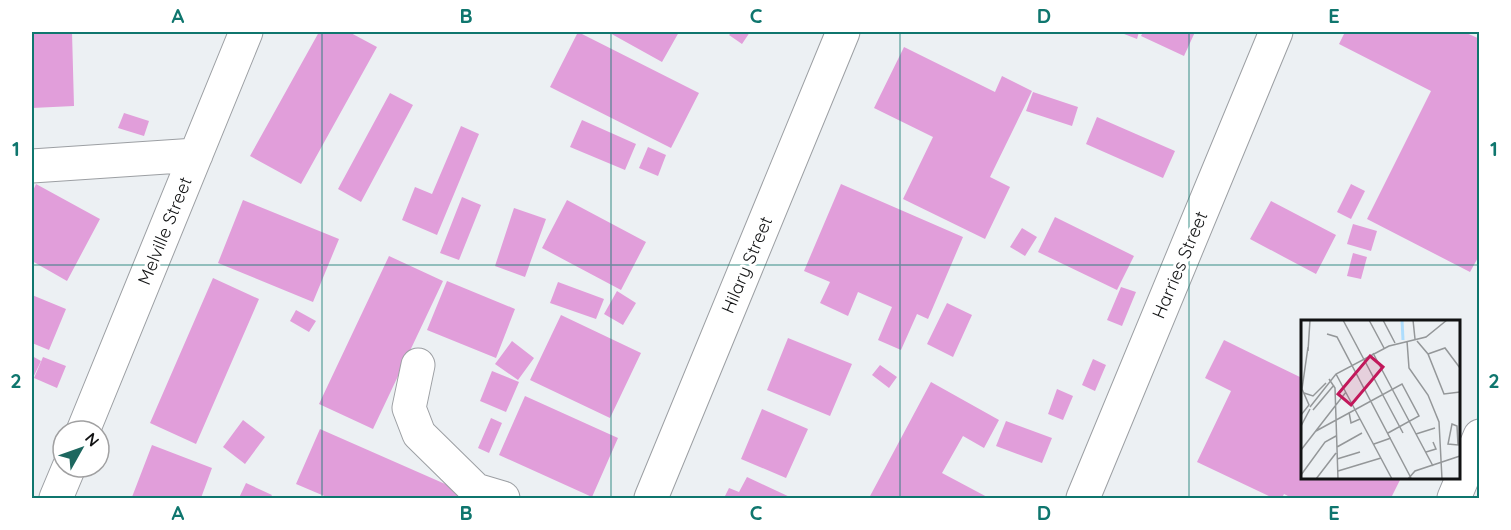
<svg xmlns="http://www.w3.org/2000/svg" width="1511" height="530" font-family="Quicksand,sans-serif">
	<rect width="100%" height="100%" fill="#ecf0f3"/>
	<!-- building -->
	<path fill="#e19eda" d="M32,32h40l2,74 -42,2z
		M319,32h30l28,15 -76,137 -51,-28z
		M578,32l121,61 -28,55 -121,-61z
		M608,32h71l-17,30z
		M732,32h18l-8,12 -13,-9z
		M1119,32h20l-2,7z
		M1143,32h52l-11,24 -43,-20z
		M1345,32h119l16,7v215l-10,18 -103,-53 64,-128 -92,-47z
		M904,47l91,45 7,-16 30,15 -42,86 20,10 -25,52 -82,-40 30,-62 -59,-29z
		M1033,92l45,15 -6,19 -46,-15z
		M390,93l23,12 -52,97 -23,-13z
		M124,113l25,8 -5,15 -26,-8z
		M1097,117l78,34 -12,27 -77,-34z
		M582,120l54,24 -11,26 -55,-23z
		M461,126l18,8 -42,101 -35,-15 13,-33 17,7z
		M648,147l18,8 -8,21 -19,-8z
		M36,184l64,35 -33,62 -35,-20v-68z
		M841,184l122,53 -35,82 -11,-5 -16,36 -23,-10 14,-33 -34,-15 -10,24 -28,-13 10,-21 -26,-11z
		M1351,184l14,7 -14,28 -14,-7z
		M462,197l19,8 -22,55 -19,-7z
		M243,200l96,39 -26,63 -95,-39z
		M567,200l79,42 -25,48 -79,-42z
		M1271,201l65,34 -20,39 -66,-35z
		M514,208l32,11 -21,58 -30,-11z
		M1055,217l79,39 -17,34 -79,-38z
		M1353,224l24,7 -6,20 -24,-7z
		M1022,228l15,9 -12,19 -15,-9z
		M1353,253l14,4 -6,22 -14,-3z
		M389,256l54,25 -70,148 -54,-25z
		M213,278l46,21 -63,145 -46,-21z
		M447,281l68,28 -19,49 -69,-28z
		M558,282l46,17 -8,20 -46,-16z
		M1121,287l15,5 -14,34 -15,-6z
		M617,291l19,12 -13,22 -19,-11z
		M32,295l34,14 -17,41 -17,-7z
		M947,303l25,12 -19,42 -26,-13z
		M296,310l20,11 -7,11 -19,-11z
		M561,315l80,38 -31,65 -80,-38z
		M788,338l64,26 -22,52 -63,-26z
		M1224,340l78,38v100h99l-10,20h-99l-8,-4 -2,4h-9l-76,-36 34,-71 -26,-13z
		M512,341l22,17 -16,22 -23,-16z
		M32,356l9,5 -9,19z
		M43,357l23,9 -9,22 -23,-10z
		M1093,359l13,6 -11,26 -13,-6z
		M880,365l17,12 -8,11 -17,-13z
		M492,371l27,11 -13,30 -26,-11z
		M931,382l68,38 -15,28 -21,-12 -21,37 47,25h-120z
		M1057,389l16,7 -10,24 -15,-6z
		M525,396l93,42 -26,59 -93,-42z
		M762,409l46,20 -22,49 -45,-19z
		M491,418l11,5 -13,30 -11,-5z
		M243,420l22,17 -20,27 -22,-17z
		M1006,421l46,17 -10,25 -46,-17z
		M320,429l157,69h-148l-33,-14z
		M152,445l60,23 -11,30 -69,-1z
		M747,477l45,21h-68l5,-10 10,4z
		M246,483l26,12 -2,3h-31z"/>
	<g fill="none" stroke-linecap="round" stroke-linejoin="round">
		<!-- minor casing -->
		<g stroke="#9c9fa3" stroke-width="35">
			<path id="minor" d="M32,166l164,-11
				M418,365l-9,43 10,26 57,56 27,8
				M83,431l163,-399
				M56,498l13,-31
				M651,498l192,-466
				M1083,498l193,-466
				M1454,498l26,-62"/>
		</g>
		<!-- minor -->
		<use href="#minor" stroke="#fff" stroke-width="33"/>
	</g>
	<!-- grid -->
	<path fill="none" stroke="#0f766e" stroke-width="1.5" stroke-opacity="0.55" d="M322,32v466M611,32v466M900,32v466M1189,32v466M32,265h1448"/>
	<g text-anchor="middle" stroke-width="6" stroke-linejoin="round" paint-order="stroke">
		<!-- street labels -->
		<g font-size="18" fill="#111213" stroke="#fff">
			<text transform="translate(165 231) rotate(-68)" y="6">Melville Street</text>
			<text transform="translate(747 265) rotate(-67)" y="6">Hilary Street</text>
			<text transform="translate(1180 265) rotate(-67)" y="6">Harries Street</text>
		</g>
	</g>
	<!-- overview -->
	<g transform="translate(1301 320)">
		<rect width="159" height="159" fill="#ecf0f3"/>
		<path fill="none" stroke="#adddfd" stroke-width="3" d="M101,0l1,20"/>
		<path fill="none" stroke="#949799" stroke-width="1.5" d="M42,0l60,113M68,0l15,28M82,0l12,23M112,0l2,19M26,14l10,3 74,141M106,21l2,27 19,27 11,27 3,57M116,21l11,13 16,40 16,-2M7,31l2,-31M72,33l60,113M127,34l17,-6 15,20M35,54l56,105M28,59l6,9 3,91M3,73l9,3 13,-13M9,87l26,-33 53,-28 37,-9 21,-17M12,90l21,-25M48,92l2,11 9,-4M0,95l8,-10 -7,-16 6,-42M151,104l5,2 1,19 -10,-1zM0,106l9,-17M15,111l86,-47 17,32 -31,17M115,114l19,-6M73,124l17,-6M36,127l25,-14M0,130l45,-58M125,132l10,-3 -3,-7M36,139l23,-7M37,151l43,-13M0,155l24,-33 11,-6M15,159l20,-26M107,159l7,-8 45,-15"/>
		<path fill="#c2185b" fill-opacity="0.15" stroke="#c2185b" stroke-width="3" d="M69,36l13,11 -32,38 -13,-11z"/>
		<rect width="159" height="159" fill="none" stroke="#111213" stroke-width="3"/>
	</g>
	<!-- border -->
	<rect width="1511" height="530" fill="none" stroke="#ffffff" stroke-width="66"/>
	<!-- north arrow -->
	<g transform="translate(81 449) rotate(50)"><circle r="28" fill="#ffffff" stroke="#a0a0a1" stroke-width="1.5"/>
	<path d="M0-4.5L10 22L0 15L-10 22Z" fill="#1d675f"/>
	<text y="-9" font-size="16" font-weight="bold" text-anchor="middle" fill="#111213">N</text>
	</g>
	<rect x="33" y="33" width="1445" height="464" fill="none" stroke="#0f766e" stroke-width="2"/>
	<g font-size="20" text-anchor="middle" font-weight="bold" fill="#0f766e">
		<text x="178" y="23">A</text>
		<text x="466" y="23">B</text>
		<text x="756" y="23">C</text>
		<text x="1044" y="23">D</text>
		<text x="1334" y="23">E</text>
		<text x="16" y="156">1</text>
		<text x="1494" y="156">1</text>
		<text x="16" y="388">2</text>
		<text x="1494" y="388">2</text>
		<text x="178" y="520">A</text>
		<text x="466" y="520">B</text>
		<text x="756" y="520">C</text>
		<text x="1044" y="520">D</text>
		<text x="1334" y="520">E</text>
	</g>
</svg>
